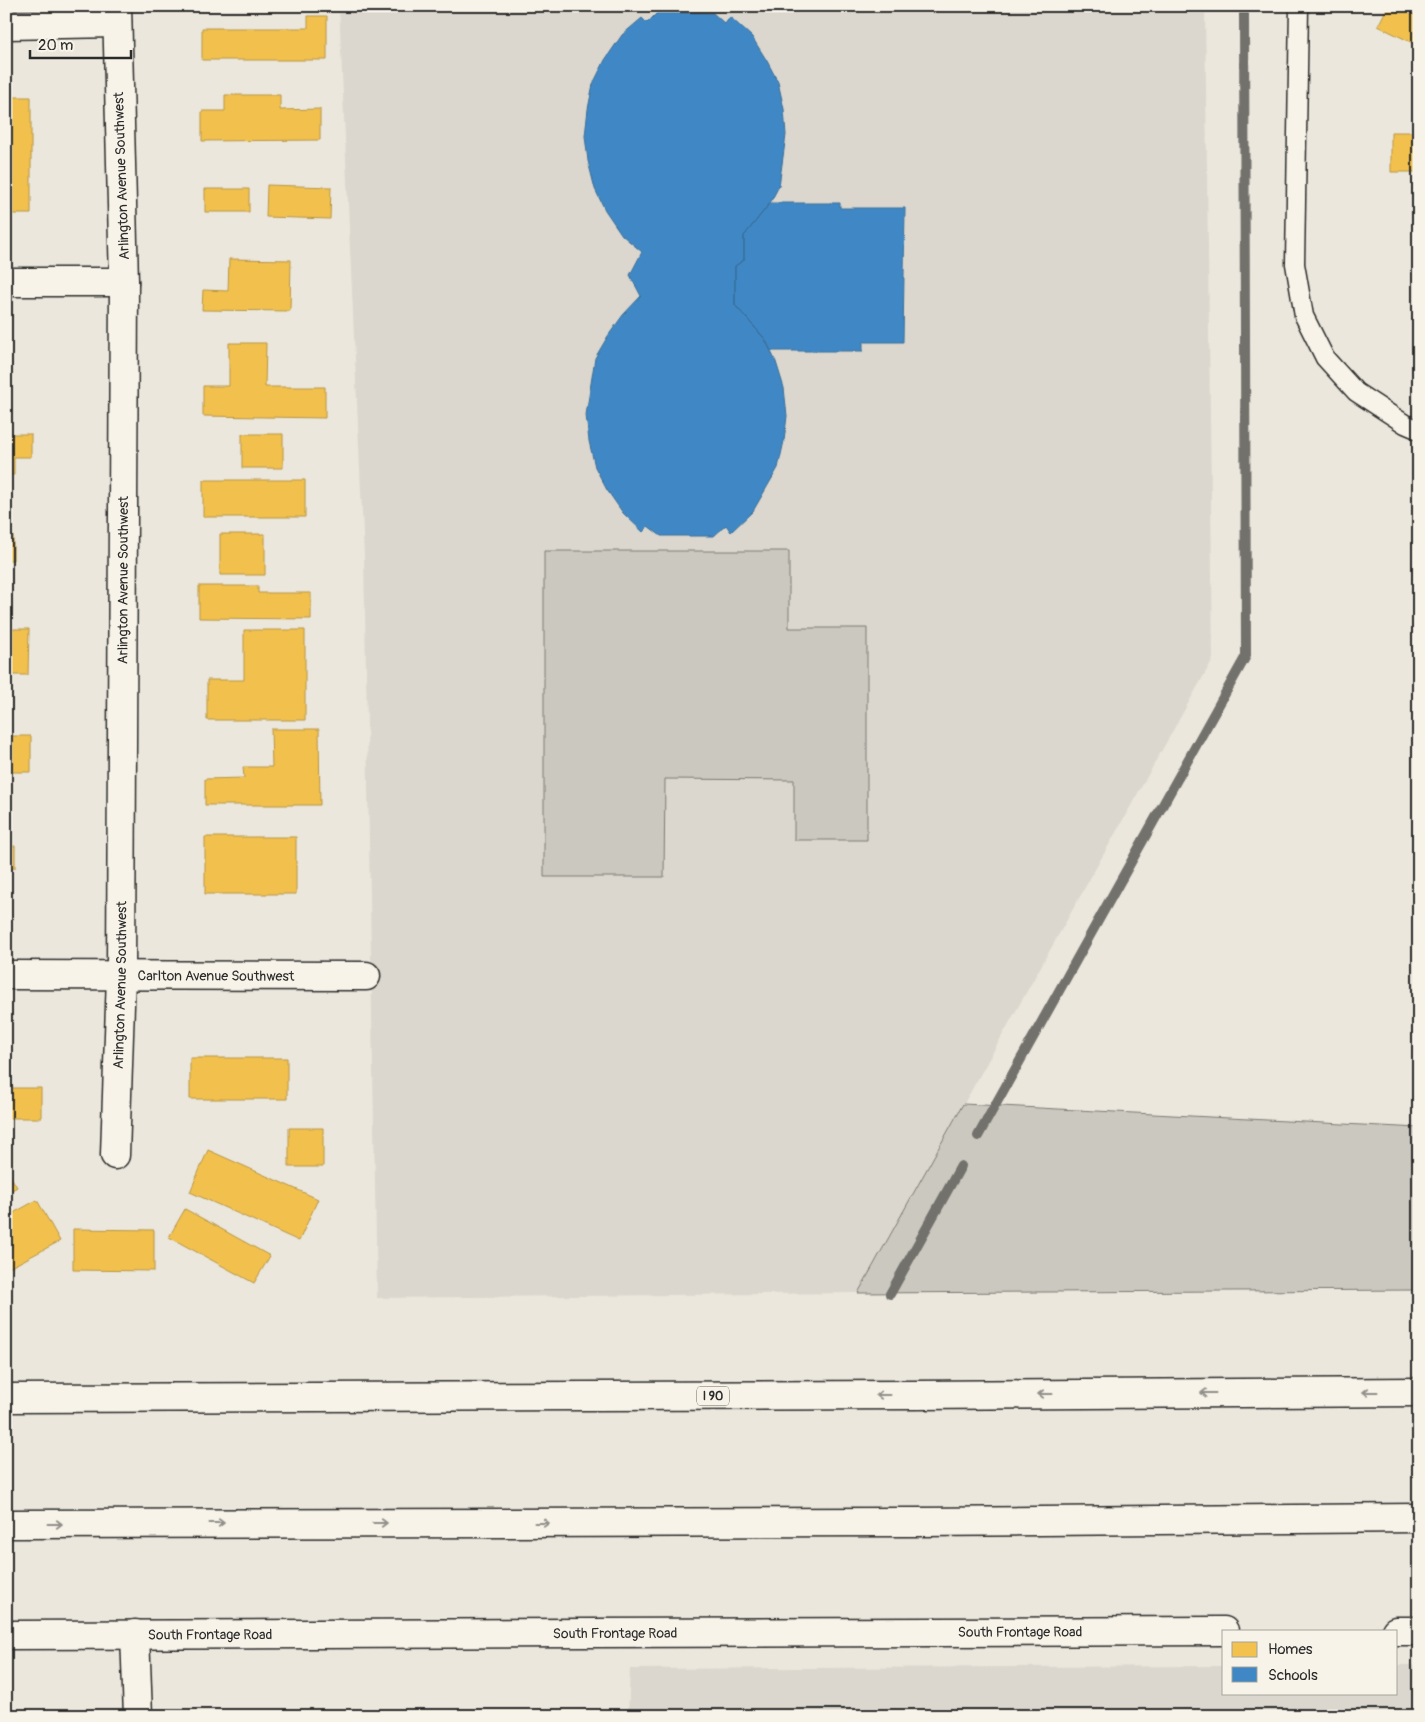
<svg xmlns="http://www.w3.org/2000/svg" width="1425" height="1722" font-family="Pangolin,sans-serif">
	<rect width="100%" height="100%" fill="#ebe7dd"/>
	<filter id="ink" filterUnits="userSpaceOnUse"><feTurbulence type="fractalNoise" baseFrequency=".02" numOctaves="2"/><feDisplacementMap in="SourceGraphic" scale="10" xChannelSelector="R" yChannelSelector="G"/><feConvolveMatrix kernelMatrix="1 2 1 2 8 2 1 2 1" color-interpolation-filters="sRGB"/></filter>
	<g filter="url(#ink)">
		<!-- built -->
		<path fill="#dbd7ce" d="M339,6h866l8,653 -355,634 -481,5 -13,-742z
			M1396,1665h23v51h-791l2,-47 594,-3v27h172z"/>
		<!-- green -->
		<path fill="#cbc8bf" stroke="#7b7a75" d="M544,551h245v77h78v212h-73v-60l-129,-1 -1,98h-120z
			M963,1104l456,24v162l-561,3z"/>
		<!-- homes -->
		<path fill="#f2c14e" stroke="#b69444" d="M1388,6h10l21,10v30l-41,-20z
			M308,16h19v44h-125v-32h106z
			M225,95h55v15l40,-1v31l-118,1v-30h23z
			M6,97h25v117h-25z
			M1391,132h28v40h-28z
			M267,185l64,2 -1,32 -64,-2z
			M205,189h44v23h-44z
			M229,259l62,1 -1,51 -88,-1 1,-20 25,1z
			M229,343h37l-1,44h60v31l-122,-2v-30h26z
			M6,434h25v23h-17v18h-8z
			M242,434h41v34h-41z
			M203,480h102v37h-102z
			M220,534h45v41h-45z
			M6,536h7v24h-7z
			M199,586h59v7h53v26l-112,-1z
			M6,629h23l-1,46h-19v19h-3z
			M244,630h61v90h-98v-40h37z
			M271,729h48l1,76h-115v-26l39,-1 -1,-11h29z
			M6,736h25v36h-25z
			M205,837h91v57h-91z
			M6,846h9v22h-9z
			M190,1058h97v41h-97z
			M6,1088h35v30h-35z
			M289,1128h34v39h-34z
			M208,1150l110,49 -19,42 -109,-49z
			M6,1169l11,18 -11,7z
			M37,1200l23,41 -53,28 -1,-52z
			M185,1209l85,47 -16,27 -85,-46z
			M73,1229l81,1v41l-81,-1z"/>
		<!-- schools -->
		<path fill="#3f88c5" stroke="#396c97" d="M658,12l55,1 12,11 5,-7 22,20 15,24 11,21 6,27 2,26 -7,51 -9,17 -26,33v24l-9,6v39l30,34 11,23 8,26 3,28 -3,25 -6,27 -25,43 -22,21 -5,-7 -12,11h-53l-13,-10 -5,6 -20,-19 -16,-23 -12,-23 -6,-26 -3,-26 9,-57 13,-22 15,-21 18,-19 -11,-21 12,-23 -20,-17 -17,-25 -10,-21 -7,-28 -3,-25 3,-27 5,-25 12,-24 17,-25 20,-17 5,5z
			M770,203h70v5h65l-2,134h-40v9h-92l-6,-12 -30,-34v-39l9,-6v-24z"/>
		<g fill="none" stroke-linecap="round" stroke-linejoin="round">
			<!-- stream -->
			<path stroke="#72716c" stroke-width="10" d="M978,1136l268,-480 -2,-642
				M890,1294l71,-128"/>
			<!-- service casing -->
			<g stroke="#2b2b2b" stroke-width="21">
				<path id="service" d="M1299,6l-4,258 9,52 21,42 31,34 49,32 14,6"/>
			</g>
			<!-- minor casing -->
			<g stroke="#2b2b2b" stroke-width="31">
				<g id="minor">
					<path d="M6,25l111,-2"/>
					<path d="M6,282h118"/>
					<path id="s1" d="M6,975l360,1"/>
					<path id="s2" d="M115,1155l6,-180 3,-693 -7,-276"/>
					<path d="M135,1634l3,82"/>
				</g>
			</g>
			<!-- secondary casing -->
			<g stroke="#2b2b2b" stroke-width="31">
				<g id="secondary">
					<path d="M1396,1631h23"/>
					<path id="s3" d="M6,1635l1218,-4"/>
				</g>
			</g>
			<!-- motorway casing -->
			<g stroke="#2b2b2b" stroke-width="31">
				<path id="motorway" d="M6,1398l910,-3 503,-3
					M6,1524l910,-2 503,-4"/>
			</g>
			<!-- service -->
			<use href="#service" stroke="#f7f3e8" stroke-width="18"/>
			<!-- minor -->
			<use href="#minor" stroke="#f7f3e8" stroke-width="28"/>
			<!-- secondary -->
			<use href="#secondary" stroke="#f7f3e8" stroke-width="28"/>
			<!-- motorway -->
			<use href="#motorway" stroke="#f7f3e8" stroke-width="28"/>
		</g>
		<!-- one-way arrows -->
		<defs><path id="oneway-shaft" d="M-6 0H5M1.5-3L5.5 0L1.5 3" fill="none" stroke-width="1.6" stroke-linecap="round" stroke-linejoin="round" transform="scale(1.25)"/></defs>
		<g stroke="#918f8a">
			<use href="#oneway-shaft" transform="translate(1370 1392) rotate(180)"/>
			<use href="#oneway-shaft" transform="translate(1208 1393) rotate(180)"/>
			<use href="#oneway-shaft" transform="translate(1045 1394) rotate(180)"/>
			<use href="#oneway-shaft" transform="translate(883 1395) rotate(180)"/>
			<use href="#oneway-shaft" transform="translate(217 1523)"/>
			<use href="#oneway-shaft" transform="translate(380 1523)"/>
			<use href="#oneway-shaft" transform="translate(542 1523)"/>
			<use href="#oneway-shaft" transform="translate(55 1524)"/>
		</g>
	</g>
	<g text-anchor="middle" stroke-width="5" stroke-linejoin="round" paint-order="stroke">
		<!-- shield labels -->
		<rect fill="#f7f3e8" stroke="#686764" stroke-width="1" x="697" y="1386.5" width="32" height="19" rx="4"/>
		<g font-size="12" font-weight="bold" fill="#2b2b2b">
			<text x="713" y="1400">I 90</text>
		</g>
		<!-- street labels -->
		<g font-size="14" fill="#2b2b2b" stroke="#f7f3e8">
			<text transform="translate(121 176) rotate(-92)" y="5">Arlington Avenue Southwest</text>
			<text dy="5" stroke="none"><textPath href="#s2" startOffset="575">Arlington Avenue Southwest</textPath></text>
			<text dy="5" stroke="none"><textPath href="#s1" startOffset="210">Carlton Avenue Southwest</textPath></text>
			<text dy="5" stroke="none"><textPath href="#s2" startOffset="170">Arlington Avenue Southwest</textPath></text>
			<text dy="5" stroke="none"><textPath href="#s3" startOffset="1014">South Frontage Road</textPath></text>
			<text dy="5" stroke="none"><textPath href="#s3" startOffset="609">South Frontage Road</textPath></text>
			<text dy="5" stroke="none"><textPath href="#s3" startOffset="204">South Frontage Road</textPath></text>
		</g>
	</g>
	<!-- margin -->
	<rect width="1425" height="1722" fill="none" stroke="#f7f3e8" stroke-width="25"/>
	<rect x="12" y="12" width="1400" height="1697" fill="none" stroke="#2b2b2b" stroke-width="2" filter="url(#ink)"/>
	<!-- legend -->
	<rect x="1222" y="1630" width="175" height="65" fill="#f7f3e8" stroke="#a5a39c"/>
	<rect x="1232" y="1642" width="25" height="15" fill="#f2c14e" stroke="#a5a39c"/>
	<text x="1268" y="1654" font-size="15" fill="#2b2b2b">Homes</text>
	<rect x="1232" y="1667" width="25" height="15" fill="#3f88c5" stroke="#a5a39c"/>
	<text x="1268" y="1680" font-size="15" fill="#2b2b2b">Schools</text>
	<!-- scale -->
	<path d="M30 50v8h101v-8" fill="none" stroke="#2b2b2b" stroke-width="2.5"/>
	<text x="38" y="50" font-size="15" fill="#2b2b2b" stroke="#f7f3e8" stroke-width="4" paint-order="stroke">20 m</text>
</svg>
